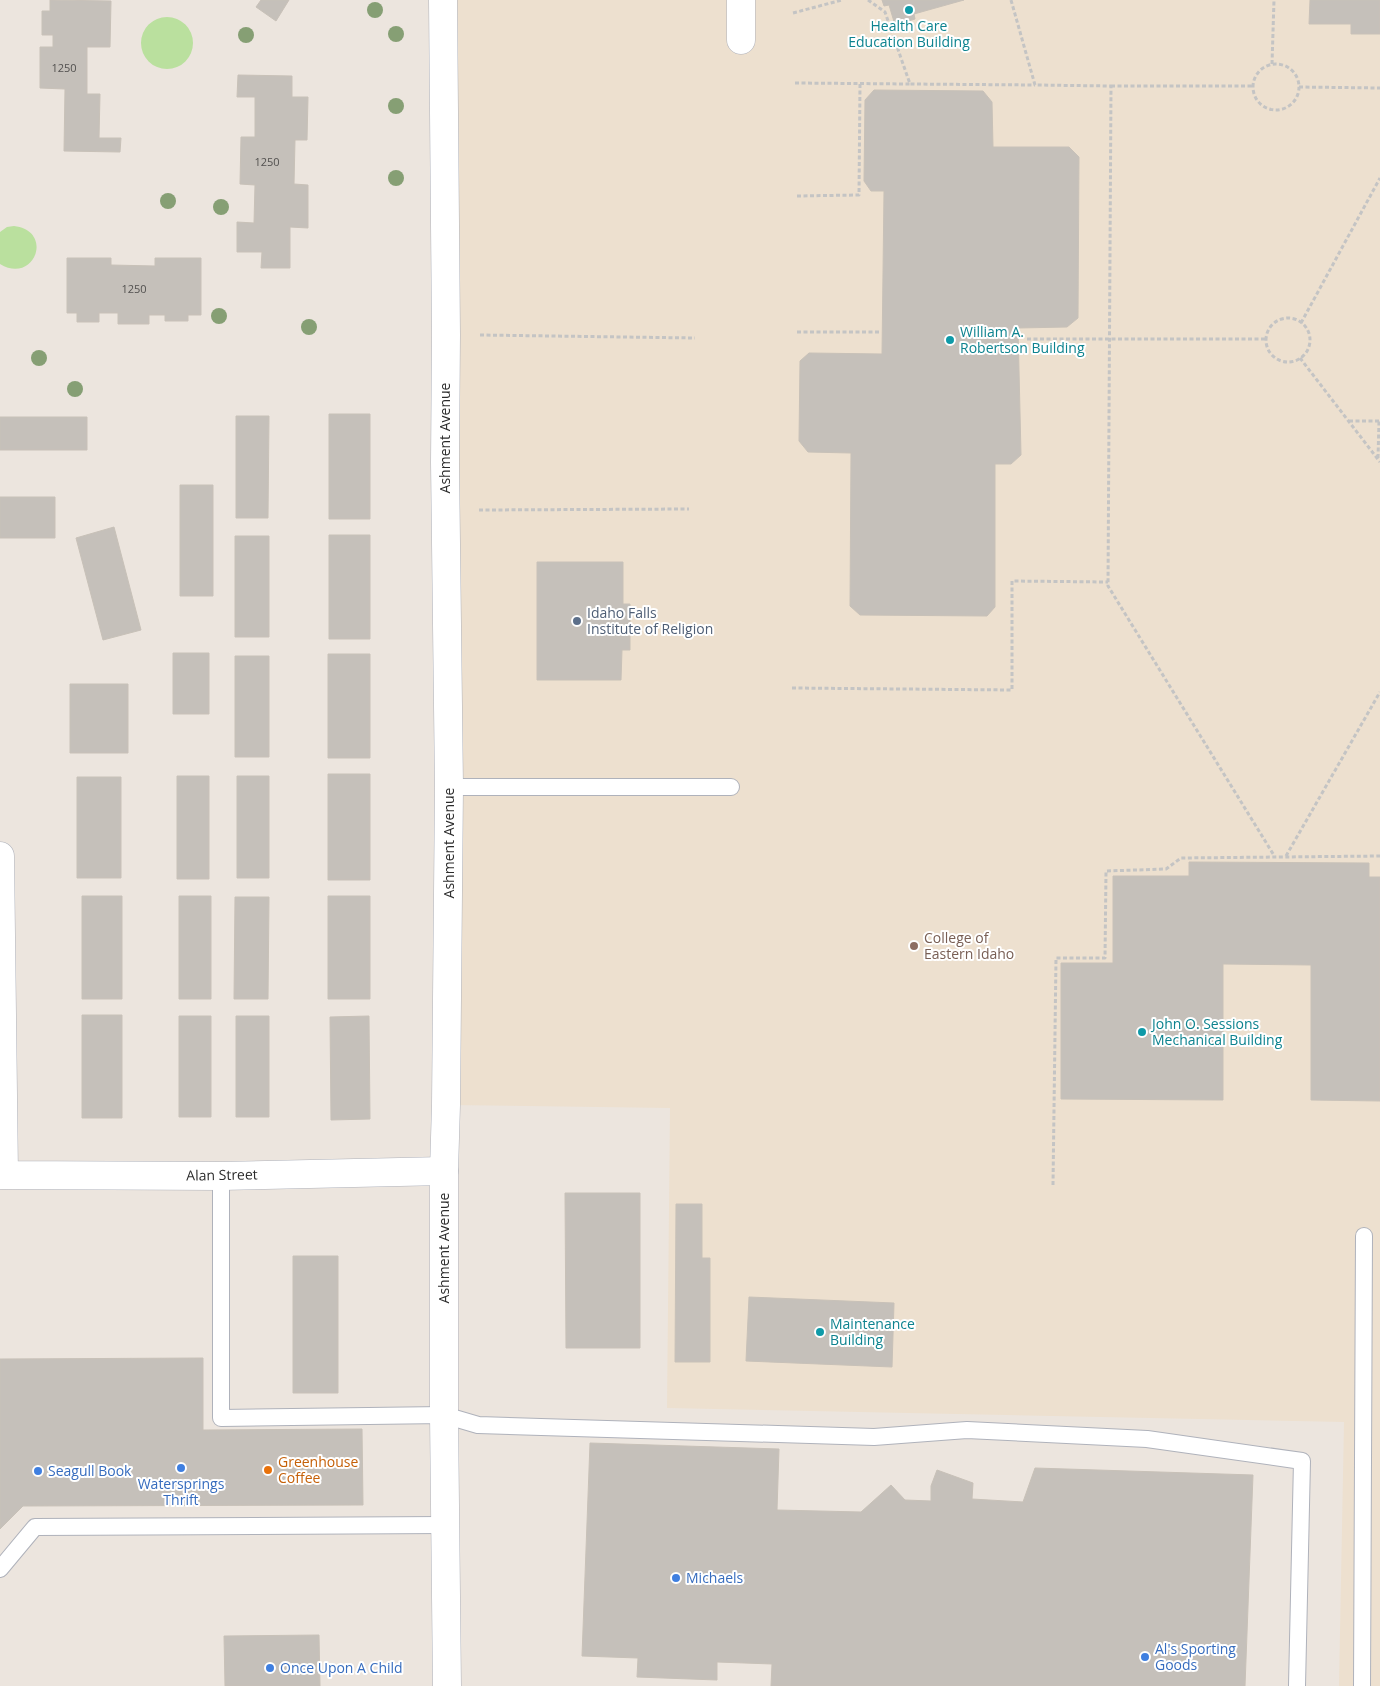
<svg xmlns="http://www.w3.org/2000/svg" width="1380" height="1686" font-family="'Open Sans',sans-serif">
	<rect width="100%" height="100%" fill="#ece5de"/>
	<!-- education -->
	<path fill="#ede0cf" d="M443,0h937v1686h-41l5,-264 -677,-14 3,-300 -224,-3z"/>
	<!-- green -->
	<path fill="#bae09e" d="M141 43a26 26 0 1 1 52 0a26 26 0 1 1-52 0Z
		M14,226c41,5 20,59 -14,38v-32l7,-5z"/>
	<!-- building -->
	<path fill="#c5c0ba" stroke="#c8c1b8" d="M50,0l61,1 -1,46h-23v47h13l-1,44h22l-1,14 -56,-1 1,-62 -25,-1v-41h13v-12h-11v-24h8z
		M261,0h28l-13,21 -20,-14z
		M882,0h82l-50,14 1,5 -20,6 -6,-20 -5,1z
		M1310,0h70v34h-29v-10h-42z
		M238,75l54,1v21h16l-1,43h-12l-1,44 14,1v43l-18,-1v41h-29l1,-16h-25v-30l17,1 1,-38 -15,-1 1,-47h14v-40h-18z
		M874,90l109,1 9,11 1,45h76l10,10 -1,161 -11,9 -49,1 3,127 -10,9h-16v143l-8,9 -127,-1 -10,-9 1,-153 -43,-1 -9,-11 1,-80 9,-8 73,1 2,-163h-13l-7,-10 1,-81z
		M67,258h44v7l44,1v-8h46v57h-13v6h-23v-6h-16v9h-31v-11h-19v9h-22v-9h-10z
		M329,414h41v105h-41z
		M236,416h33l-1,102h-32z
		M0,417h87v33h-87z
		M180,485h33v111h-33z
		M0,497h55v41h-55z
		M114,527l27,103 -38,10 -27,-102z
		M329,535h41v104h-41z
		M235,536h34v101h-34z
		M537,562h86v42h7v46h-8l-1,30h-84z
		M173,653h36v61h-36z
		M328,654h42v104h-42z
		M235,656h34v101h-34z
		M70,684h58v69h-58z
		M328,774h42v106h-42z
		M177,776h32v103h-32z
		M237,776h32v102h-32z
		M77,777h44v101h-44z
		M1189,862l180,1v14h11v224l-69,-1v-135l-88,-1v136l-162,-1v-136h52v-87h76z
		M82,896h40v103h-40z
		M179,896h32v103h-32z
		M328,896h42v103h-42z
		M235,897h34l-1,102h-34z
		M82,1015h40v103h-40z
		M179,1016h32v101h-32z
		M236,1016h33v101h-33z
		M369,1016l1,103 -39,1 -1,-103z
		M565,1193h75v155h-74z
		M676,1204h26v54h8v104h-35z
		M293,1256h45v137h-45z
		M749,1297l145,6 -2,64 -146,-6z
		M203,1358v72l159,-1 1,76 -340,1 -23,23v-170z
		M590,1443l189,6 -2,61 84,2 30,-27 14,15 26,1v-15l6,-16 36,13 -1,16 51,3 12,-34 218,7 -8,211h-474l1,-22 -55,-2v18l-80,-3 1,-19 -56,-2z
		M319,1635l1,51h-95l-1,-50z"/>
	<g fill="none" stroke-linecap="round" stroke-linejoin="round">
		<!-- lane casing -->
		<g stroke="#afb2bb" stroke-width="18">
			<path id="lane" d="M449,787h282
				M221,1176v242l223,-3 34,10 396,12 93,-7 180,9 155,22 -5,225
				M0,1569l35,-42 410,-2
				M1362,1686l2,-450"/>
		</g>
		<!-- street casing -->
		<g stroke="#afb2bb" stroke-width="29">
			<path id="street" d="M741,40v-40
				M0,856l4,319
				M0,1175l221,1 223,-5"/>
		</g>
		<!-- secondary casing -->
		<g stroke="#afb2bb" stroke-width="29">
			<path id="secondary" d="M443,0l3,335 -1,127 4,325 -3,318 -2,66v244l3,271"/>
		</g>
		<!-- path -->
		<path stroke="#c4c4c4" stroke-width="3" stroke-dasharray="4 2.5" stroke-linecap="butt" d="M868,0l17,12 25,72 125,1
			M1011,0l24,85 76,1 -3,500 167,271
			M793,13l49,-13
			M1272,64l2,-64
			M1253 87a23 23 0 1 1 46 0a23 23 0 1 1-46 0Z
			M795,83l115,1
			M1111,86h141
			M1299,87l81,1
			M797,196l62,-1 1,-111
			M1266 340a22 22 0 1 1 44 0a22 22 0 1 1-44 0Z
			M1301,323l79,-145
			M797,332h82
			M480,335l215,3
			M1027,339h238
			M1300,358l80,104
			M1349,421h31
			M1378,458l1,-37
			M479,510l210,-1
			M792,688l220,2v-109l96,1
			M1286,856l94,-164
			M1053,1185l3,-227h49l1,-87 60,-2 15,-11 199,-2"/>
		<!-- lane -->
		<use href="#lane" stroke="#fff" stroke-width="16"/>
		<!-- street -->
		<use href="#street" stroke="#fff" stroke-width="28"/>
		<!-- secondary -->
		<use href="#secondary" stroke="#fff" stroke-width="28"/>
	</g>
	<!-- trees -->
	<g fill="#869f74">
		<circle cx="375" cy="10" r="8"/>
		<circle cx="396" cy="34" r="8"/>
		<circle cx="246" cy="35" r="8"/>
		<circle cx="396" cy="106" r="8"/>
		<circle cx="396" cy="178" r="8"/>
		<circle cx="168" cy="201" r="8"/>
		<circle cx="221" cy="207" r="8"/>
		<circle cx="219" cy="316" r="8"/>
		<circle cx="309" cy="327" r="8"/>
		<circle cx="39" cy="358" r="8"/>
		<circle cx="75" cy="389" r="8"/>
	</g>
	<!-- markers -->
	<g fill="#0f9aa8" stroke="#fff" stroke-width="2">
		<circle cx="909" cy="10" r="5"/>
		<circle cx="950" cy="340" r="5"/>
		<circle cx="1142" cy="1032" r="5"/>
		<circle cx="820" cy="1332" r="5"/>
	</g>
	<circle fill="#5c6f8a" stroke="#fff" stroke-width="2" cx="577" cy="621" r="5"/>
	<circle fill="#8d6e63" stroke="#fff" stroke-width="2" cx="914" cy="946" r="5"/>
	<g fill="#3f7fe0" stroke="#fff" stroke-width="2">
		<circle cx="181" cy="1468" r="5"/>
		<circle cx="38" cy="1471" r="5"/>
		<circle cx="676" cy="1578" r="5"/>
		<circle cx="1145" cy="1657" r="5"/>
		<circle cx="270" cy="1668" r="5"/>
	</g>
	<circle fill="#e8710a" stroke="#fff" stroke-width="2" cx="268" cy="1470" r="5"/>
	<g text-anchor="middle" stroke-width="4" stroke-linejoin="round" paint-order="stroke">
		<!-- number labels -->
		<g font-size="11" fill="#52504f">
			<text x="64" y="72">1250</text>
			<text x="267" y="166">1250</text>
			<text x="134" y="293">1250</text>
		</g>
		<!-- culture labels -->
		<g font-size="14" fill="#0d838f" stroke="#fff" text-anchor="start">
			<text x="909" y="31" text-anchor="middle">Health Care<tspan x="909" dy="16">Education Building</tspan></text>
			<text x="960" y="337">William A.<tspan x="960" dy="16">Robertson Building</tspan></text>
			<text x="1152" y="1029">John O. Sessions<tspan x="1152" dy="16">Mechanical Building</tspan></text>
			<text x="830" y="1329">Maintenance<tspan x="830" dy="16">Building</tspan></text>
		</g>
		<!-- street labels -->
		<g font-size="14" fill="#2b2b2b" stroke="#fff">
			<text transform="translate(445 438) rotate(-90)" y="5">Ashment Avenue</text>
			<text transform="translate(449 843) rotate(-90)" y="5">Ashment Avenue</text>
			<text transform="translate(222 1175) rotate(-1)" y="5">Alan Street</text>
			<text transform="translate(444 1248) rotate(-90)" y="5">Ashment Avenue</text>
		</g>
		<!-- service labels -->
		<g font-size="14" fill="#4e5e75" stroke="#fff" text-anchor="start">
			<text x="587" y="618">Idaho Falls<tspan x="587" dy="16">Institute of Religion</tspan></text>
		</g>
		<!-- education labels -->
		<g font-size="14" fill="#785e54" stroke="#fff" text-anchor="start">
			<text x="924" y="943">College of<tspan x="924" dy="16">Eastern Idaho</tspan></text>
		</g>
		<!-- food labels -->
		<g font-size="14" fill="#c56008" stroke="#fff" text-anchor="start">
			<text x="278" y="1467">Greenhouse<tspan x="278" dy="16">Coffee</tspan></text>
		</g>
		<!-- shop labels -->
		<g font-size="14" fill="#366cbe" stroke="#fff" text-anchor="start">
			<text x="48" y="1476">Seagull Book</text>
			<text x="181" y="1489" text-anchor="middle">Watersprings<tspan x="181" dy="16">Thrift</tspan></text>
			<text x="686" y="1583">Michaels</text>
			<text x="1155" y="1654">Al's Sporting<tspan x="1155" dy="16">Goods</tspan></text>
			<text x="280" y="1673">Once Upon A Child</text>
		</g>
	</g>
</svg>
